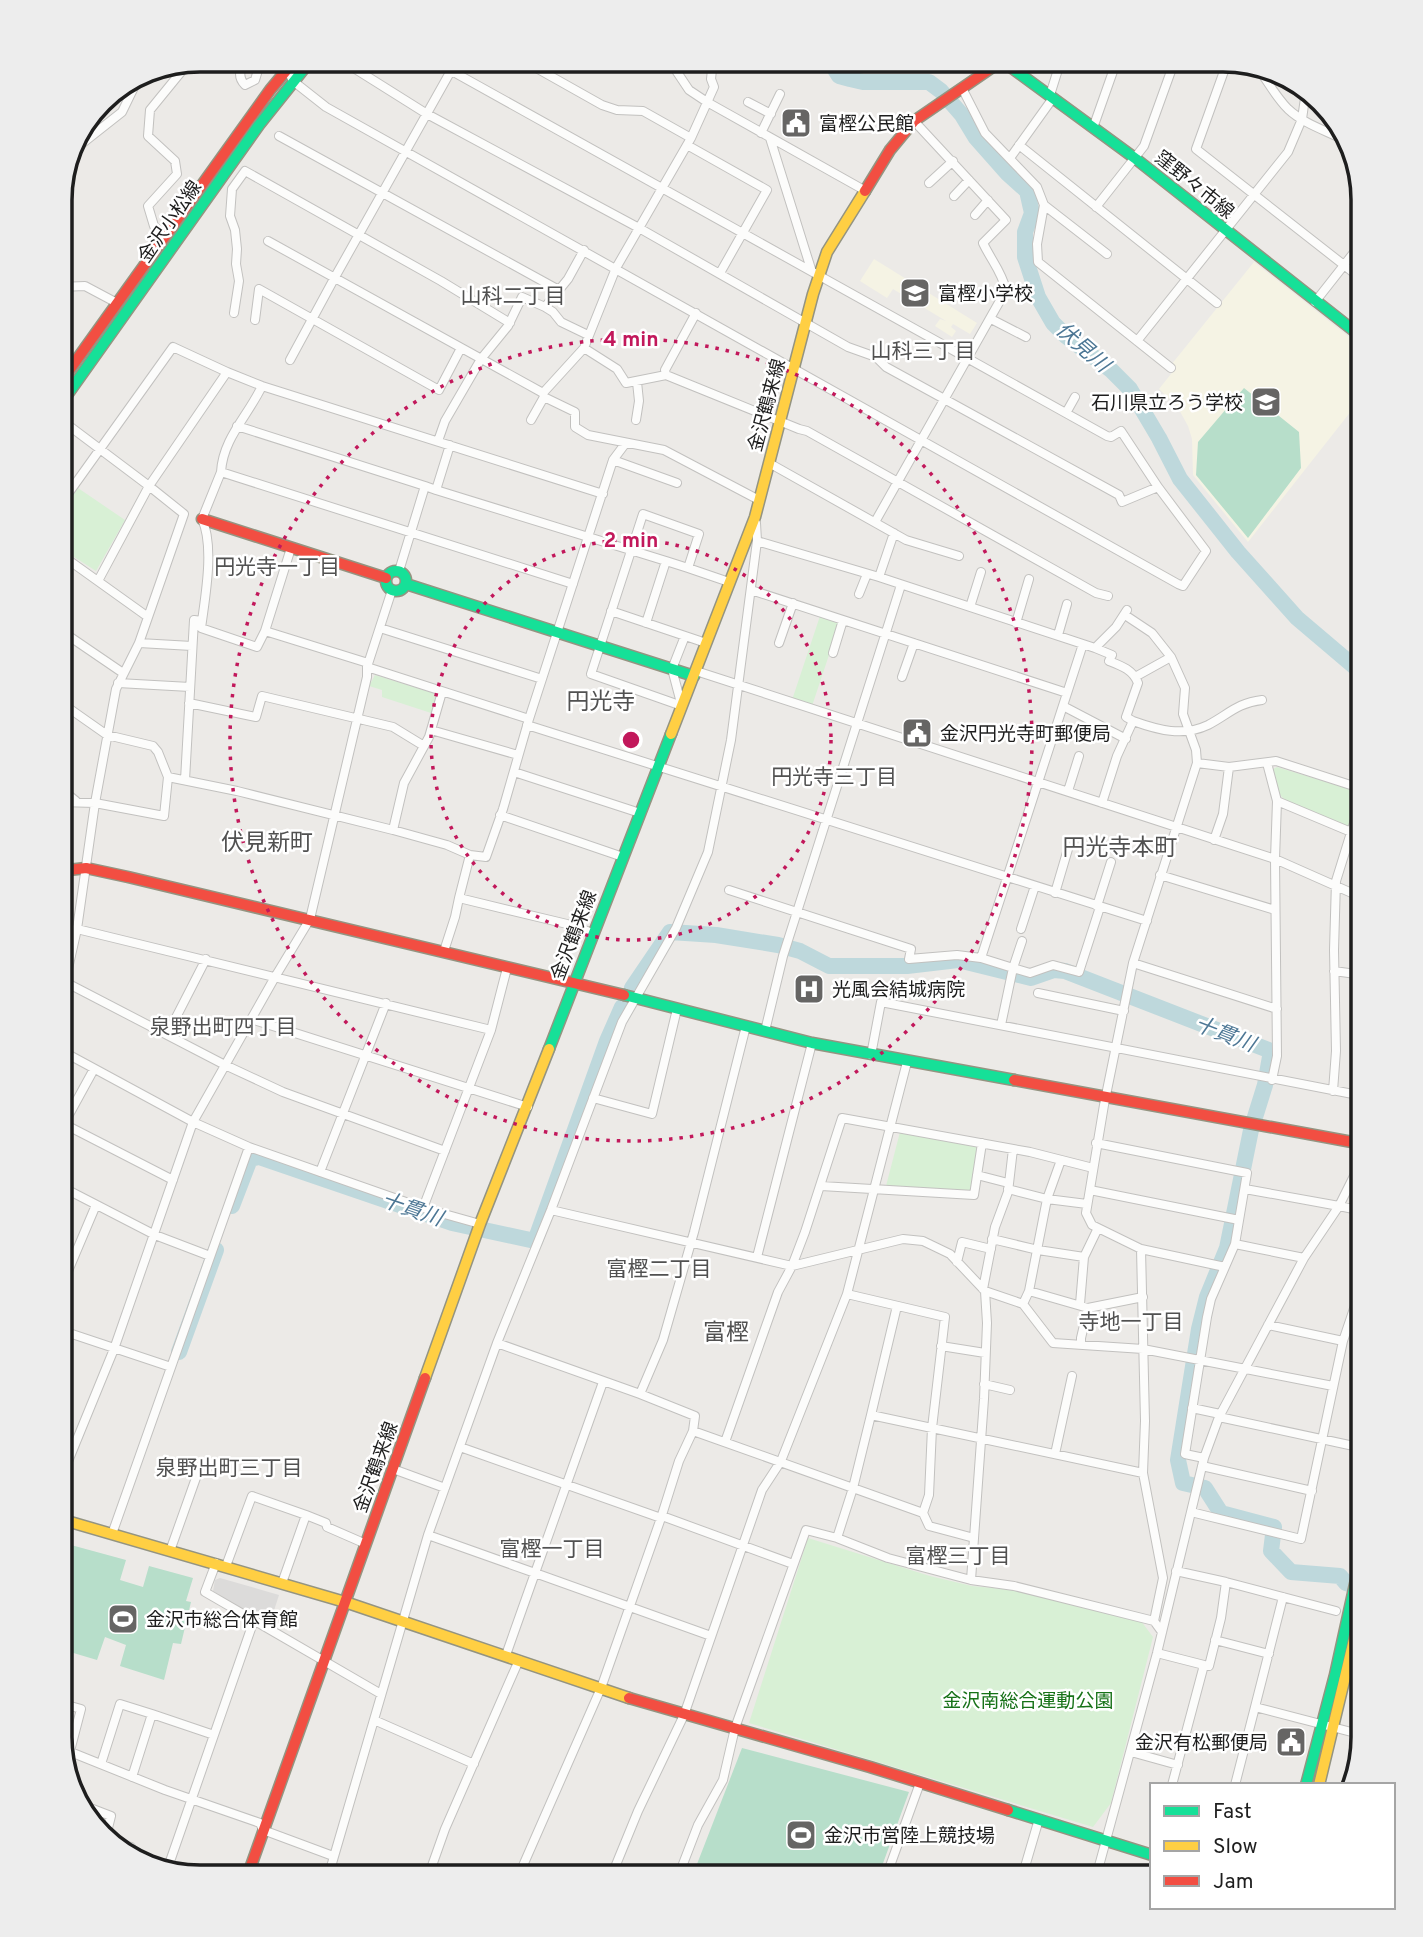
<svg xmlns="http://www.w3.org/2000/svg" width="1423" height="1937" font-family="Overpass,'Noto Sans JP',sans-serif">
	<rect width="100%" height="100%" fill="#eceae7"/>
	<!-- education -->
	<path fill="#f5f3e4" d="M874,259l103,64 -7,11 -17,-10 -2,3 5,4 -4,6 -17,-11 5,-7 6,2 -53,-32 -6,9 -27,-17z
		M1254,262l109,86v48l-115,146 -55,-67 -1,-36 -4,-13 -11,-20 -18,-17 16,-20 -4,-4z"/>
	<!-- park -->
	<path fill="#d8f0d5" d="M78,488l47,32 -29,51 -36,-23v-33z
		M820,616l20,6 -28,84 -20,-6z
		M375,675l61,19 -5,19 -49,-16v-7l-13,-4z
		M1277,767l79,24 3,4 -9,30 -5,2 -60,-27 -5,-5 -7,-26z
		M900,1132l77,15 -7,45 -84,-6z
		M808,1538l122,38 42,10 42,4 127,31 12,16 -42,166 -18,24 -344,-104z"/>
	<!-- pitch -->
	<path fill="#b7deca" d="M1244,388l55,44 2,36 -53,70 -52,-63 2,-33z
		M60,1542l66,18 -6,20 23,7 6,-21 44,12 -7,23 5,1 -10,42 -8,-1 -9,37 -44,-14 6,-21 -21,-8 -8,23 -37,-11z
		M742,1748l167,44 -31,85h-186z"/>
	<!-- parking -->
	<path fill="#dcdbda" d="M220,1578l59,17 -10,31 -56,-35 2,-11z"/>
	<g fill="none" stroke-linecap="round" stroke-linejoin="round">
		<!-- river -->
		<path stroke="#bed8dc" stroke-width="16" d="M829,60l10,16 11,3 13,3h66l12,9 21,24 14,23 31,35 20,18 5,22 -7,19v25l13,40 15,26 13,13 45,34 19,19 29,49 21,41 58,73 59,66 66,56
			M632,988l38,-56 46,3 62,10 22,6 29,15h78l51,-6 73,18 23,-8 11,1 206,80 -6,34 -14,45 -24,118 -20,49 -8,32 -21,131 5,23 22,5 16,25 53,14 -3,24 20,21 49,4 6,7 17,5
			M232,1206l18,-47 9,-2 193,66 83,18 72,-200 15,-34
			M179,1352l37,-102"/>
		<!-- street casing -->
		<g stroke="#c2c1bf" stroke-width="10">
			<path id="street" d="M246,60c-6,8 -9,17 -1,25l10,-5 6,-20
				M283,60l10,21 33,26 852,477 5,2 23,-35 -48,-64 -36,15 -3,-7 -233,-128 -10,-10 -28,-10 -209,-119 -212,-114 -78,-49 -5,-5
				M432,60l675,376 4,1 10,-6 37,56
				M522,60l80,45 15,5 26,1 48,27
				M669,60l20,30 18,12 157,88
				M713,60l-2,19 3,8 -23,51 -75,130 -32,80 33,21 9,14 40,-8 133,54 8,2 289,162 12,3
				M1228,60l-32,89 167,131
				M1258,68c10,14 18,29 30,41 17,16 40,22 60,33
				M963,90l22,43 52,54 7,18 -7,39 1,18 133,106
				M1050,95l11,-35
				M748,102l23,12
				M1093,128l24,-68
				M761,133l19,-39
				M279,136l278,153
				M770,138l41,131
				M687,145l80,45 -47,83
				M1019,145l198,158
				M70,153l52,-41 19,-39
				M1010,158l43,-60
				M929,183l24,-22
				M954,196l15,-16
				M1044,205l63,49
				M1096,207l48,-61 31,-86
				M975,215l13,-15
				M166,235l-12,-9 -6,-20 29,-32 -2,-13 -27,-25 2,-26 31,-38 1,-9
				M268,241l275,152 1,4 31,15v15l13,8 76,15 95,50
				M60,287l25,-1 32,17
				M1315,302l48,-61
				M545,307l23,-28 16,-29
				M234,313l5,-32 -3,-17 1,-15 -2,-19 -5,-14 2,-27 13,-18 196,110 69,42
				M991,319l35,18
				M255,320l4,-31 180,101 22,-42
				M1137,341l151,-189 14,-33 4,-28
				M290,360l45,-83 122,-217
				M666,375l-1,-5 31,-57
				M262,386c-14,30 -39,52 -41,86l352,112
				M543,393l41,-45
				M1066,413l9,-16
				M60,419l89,67 -51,95
				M531,420l13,-23
				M636,420l3,-19 -2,-19
				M237,426l188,60
				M438,441l7,-20 36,-62 27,-33 14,-29 23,10 8,5 8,10 27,13
				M613,460l64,23
				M769,463l137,77 53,16
				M436,490l230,71
				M60,505l113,-158 54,25
				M875,522l131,-232c-4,-18 -15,-30 -23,-47l23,-23 -92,-99
				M757,541l122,36 216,71 21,-21 11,-17
				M60,554l88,63
				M399,571l26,-85 11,4 14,-45
				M879,577l15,-44
				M751,590l316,103
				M859,594l8,-20
				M970,607l11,-35
				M611,611l95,32
				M1125,615l27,18 19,24 14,31 -2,26 13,36 1,13 -64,200 -29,142 -18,108 6,12 49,24 84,18
				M202,621l-1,7 56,19 8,-16 103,32
				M646,623l20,-62 22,7
				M1016,623l13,-44
				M380,628l162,51
				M60,630l63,43
				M265,631l26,-83
				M1058,635l9,-31
				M139,643l53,3
				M779,643l14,-40
				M1095,648l17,7 -3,6c13,5 24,9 29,22l-12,34 7,4 -16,35 -15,47
				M833,653l10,-33
				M367,667l162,52
				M696,671l579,188 88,39
				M902,677l12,-34
				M1135,677l36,-20
				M118,683l72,4
				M60,702l47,33 46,11 5,6 10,25
				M189,703l67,14 6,-21 131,31 31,19
				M681,703l-9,-34 13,-33
				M682,706l-91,-32 52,-160 56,20 -11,34 41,14
				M1063,706l63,33
				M1359,713l4,3
				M1133,721c25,9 50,16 75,4 21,-11 29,-22 54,-25
				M527,725l620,196
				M431,730l87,25
				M1197,763l32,4 47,-6 87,28
				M1267,763l10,38 -2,58 2,197 -5,24
				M514,772l126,41
				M185,780l9,-160 8,1c4,-29 12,-76 0,-102l19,-47
				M60,788l16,13
				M1068,791l11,-35
				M1277,801l74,31
				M60,802l35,1 69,13 4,-39 69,14 156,39 54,15 23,10 16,2 17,-48 26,-90 84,-259 12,-16
				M500,815l123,42
				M393,830l11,-47 25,-46 13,-45
				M1214,840l9,-26 6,-47
				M470,855l-11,43 108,26 26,9
				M1160,875l115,35
				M729,890l182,59 -2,10 48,-4 24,3
				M1055,893l13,-44
				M1097,906l14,-44
				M1021,929l14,-43
				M60,931l17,-2 414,101
				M1022,941l-9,27 17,5 23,-8 26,7 21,-65
				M444,951l11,-34 4,-19
				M1133,963l144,46
				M1334,971l29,4
				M65,982l160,83 58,27 162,59
				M1038,993l86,18
				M60,996l5,-14 12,-53 18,-126 21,-114 23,-46 45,-129 -35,-28 78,-114 35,14 341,108
				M251,1019l277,88
				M1001,1025l12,-57 -32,-10 102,-314
				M765,1031l18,-75 118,-371
				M167,1035l39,-76
				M60,1050l133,72 56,25 174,61 57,16
				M871,1055l10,-53 482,94
				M1333,1091l3,-40 -2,-101 2,-69 27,-87
				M593,1098l59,16 25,-105
				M64,1124l109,56
				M60,1131l34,-62
				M1096,1143l151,30 -12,71 -24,55 -4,18 -22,137 19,4
				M320,1172l66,-169
				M977,1175l31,8
				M60,1186l95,49 55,21
				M821,1186l153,9 8,-52
				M1008,1189l39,10 40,5
				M1245,1189l94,17 24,-48
				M1090,1190l149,30
				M423,1208l68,-178 16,-62
				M551,1210l241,56 111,-27 20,2 27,13 35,37 38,13 30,39 90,6 190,37
				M992,1239l46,11 46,7 14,-29
				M1235,1244l69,14
				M1141,1249l4,172 -2,52 20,105 -9,43
				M757,1257l55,-214
				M957,1262l5,-20 29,7
				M983,1289l12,-62 13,-35 5,-43
				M60,1290l36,-85
				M1029,1291l18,-92 14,-39
				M847,1294l98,23 -13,111 -3,67 -6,18
				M1023,1304l6,-13 59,17 55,-11
				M1080,1304l4,-47
				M60,1330l111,37
				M1343,1341l20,-59
				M1081,1344v-6l7,-30
				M941,1346l44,7
				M984,1384l26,6
				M640,1394l23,-54 31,-108 52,-206
				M1192,1408l28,6
				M871,1415l26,-109
				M1219,1417l144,31
				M693,1431l230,82 6,13 45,12
				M725,1442l53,-150 14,-26 13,-34 37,-114 188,34 63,16
				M460,1447l201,71 18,-57 14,-30 2,-15 -55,-22 -143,-51
				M1055,1454l17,-78
				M1202,1466l110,25
				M393,1469l52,19
				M60,1481l54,-132 79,-227 82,-145 35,-58 57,-242v-10l25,-77
				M1191,1512l110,27 42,-198 -75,-16
				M662,1516l131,48
				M112,1534l137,-387
				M428,1535l107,38 68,-191
				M837,1538l16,-50 18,-73 272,58
				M170,1551l27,-76
				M216,1563l-11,29 176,102
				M226,1566l26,-70 54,19
				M1176,1571l50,11 110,29
				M971,1580l13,-181 3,-76 -2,-32
				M282,1583l24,-68 20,8 1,4 39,17
				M1215,1640l54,14
				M1157,1653l47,12
				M506,1655l29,-82 176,63
				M60,1703l21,6 -11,42
				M1255,1707l28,-110
				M374,1720l100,44
				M63,1749l102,41 95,33 3,7 70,26
				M1131,1752l47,13
				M101,1764l19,-60 32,10
				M132,1777l20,-63 62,21
				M1172,1785l32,-120 5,1 12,-48 5,-36
				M1235,1785l20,-78 108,28
				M77,1803l34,13 -5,20
				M115,1844l16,3
				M167,1870l87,-250
				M328,1877l100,-342 69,-192 54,-133 71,-188 54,-94 32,-76 23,-112 26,-199 -1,-18
				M428,1877l17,-48 74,-169
				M518,1877l83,-189 60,-170
				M611,1877l27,-66 46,-96 78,-225 19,-29 66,-167 60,-232
				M678,1877l20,-52 25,-45 12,-52 71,-198 31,8 51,20 83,22 43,6 140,35 8,11
				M886,1877l34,-94
				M1022,1877l17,-58
				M1096,1877l61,-224 47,-195 15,-41 85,-159 35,-52 24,5"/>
		</g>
		<!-- fast casing -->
		<g stroke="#949481" stroke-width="13">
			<path id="fast" d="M1001,60l135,99 227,179
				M60,405l199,-280 52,-65
				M386 581a10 10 0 1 1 20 0a10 10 0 1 1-20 0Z
				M406,584l288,92
				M624,995l188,48 202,37
				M549,1049l122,-315
				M1306,1785l29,-110 28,-127
				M1008,1810l144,45"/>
		</g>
		<!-- slow casing -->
		<g stroke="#949481" stroke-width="13">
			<path id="slow" d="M671,734l84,-217 58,-223 14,-42 38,-61
				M425,1378l55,-154 69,-175
				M60,1519l285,83 284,96
				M1319,1785l44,-183"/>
		</g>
		<!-- jam casing -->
		<g stroke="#949481" stroke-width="13">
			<path id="jam" d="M865,191l25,-41 24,-29 89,-61
				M60,383l210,-293 25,-30
				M202,519l184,59
				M60,871l26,-3 42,9 496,118
				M1014,1080l349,64
				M629,1698l241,69 138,43
				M247,1877l178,-499"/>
		</g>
		<!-- street -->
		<use href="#street" stroke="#fcfcfb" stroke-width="8"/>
		<!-- fast -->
		<use href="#fast" stroke="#16e098" stroke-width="10"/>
		<!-- slow -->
		<use href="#slow" stroke="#ffcf43" stroke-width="10"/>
		<!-- jam -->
		<use href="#jam" stroke="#f24e42" stroke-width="10"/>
	</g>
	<!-- distance rings -->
	<g fill="none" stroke="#c2185b" stroke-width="3.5" stroke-dasharray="3.5 7">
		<circle cx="631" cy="740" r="200"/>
		<circle cx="631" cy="740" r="401"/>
	</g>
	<!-- icons -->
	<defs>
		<g id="civic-square" transform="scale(1.575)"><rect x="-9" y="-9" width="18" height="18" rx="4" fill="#666564" stroke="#fff"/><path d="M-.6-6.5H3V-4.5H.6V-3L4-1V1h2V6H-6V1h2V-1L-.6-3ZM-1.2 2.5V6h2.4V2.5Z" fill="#fff"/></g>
		<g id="school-square" transform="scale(1.575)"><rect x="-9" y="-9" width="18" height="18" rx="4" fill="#666564" stroke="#fff"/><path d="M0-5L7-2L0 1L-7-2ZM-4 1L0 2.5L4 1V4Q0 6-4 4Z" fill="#fff"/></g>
		<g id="hospital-square" transform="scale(1.575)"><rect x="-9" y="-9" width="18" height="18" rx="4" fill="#666564" stroke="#fff"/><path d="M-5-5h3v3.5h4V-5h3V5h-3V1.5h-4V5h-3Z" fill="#fff"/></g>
		<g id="stadium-square" transform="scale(1.575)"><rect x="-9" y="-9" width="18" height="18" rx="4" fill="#666564" stroke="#fff"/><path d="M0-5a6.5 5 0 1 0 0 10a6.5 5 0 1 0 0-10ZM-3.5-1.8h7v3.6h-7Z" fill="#fff"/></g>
	</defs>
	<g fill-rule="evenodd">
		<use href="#civic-square" x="796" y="123"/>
		<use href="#school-square" x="915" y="293"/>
		<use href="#school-square" x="1266" y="402"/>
		<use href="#civic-square" x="917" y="733"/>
		<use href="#hospital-square" x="809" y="989"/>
		<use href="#stadium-square" x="123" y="1619"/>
		<use href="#civic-square" x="1291" y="1742"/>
		<use href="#stadium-square" x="801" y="1835"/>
	</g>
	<g text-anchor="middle" stroke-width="5" stroke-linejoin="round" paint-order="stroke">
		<!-- poi labels -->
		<g font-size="19" fill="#1e1e1e" stroke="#fff" text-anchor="start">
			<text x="819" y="130">富樫公民館</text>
			<text x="938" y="300">富樫小学校</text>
			<text x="1243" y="409" text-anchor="end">石川県立ろう学校</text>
			<text x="940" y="740">金沢円光寺町郵便局</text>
			<text x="832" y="996">光風会結城病院</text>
			<text x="146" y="1626">金沢市総合体育館</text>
			<text x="1268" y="1749" text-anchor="end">金沢有松郵便局</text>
			<text x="824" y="1842">金沢市営陸上競技場</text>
		</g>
		<!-- street labels -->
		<g font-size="19" fill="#1e1e1e" stroke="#fff">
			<text transform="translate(1195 184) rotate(39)" y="7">窪野々市線</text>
			<text transform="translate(169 221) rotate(-55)" y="7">金沢小松線</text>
			<text transform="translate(766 405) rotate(-75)" y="7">金沢鶴来線</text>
			<text transform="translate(573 935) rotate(-69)" y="7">金沢鶴来線</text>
			<text transform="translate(375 1467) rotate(-70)" y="7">金沢鶴来線</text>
		</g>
		<!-- park labels -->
		<g font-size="19" fill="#177218" stroke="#fff">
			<text x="1028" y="1707">金沢南総合運動公園</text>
		</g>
		<!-- neighbourhood labels -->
		<g font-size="21" fill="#515151" stroke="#fff">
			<text x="513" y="303">山科二丁目</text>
			<text x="923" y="358">山科三丁目</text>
			<text x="277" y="574">円光寺一丁目</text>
			<text x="834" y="784">円光寺三丁目</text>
			<text x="223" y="1034">泉野出町四丁目</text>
			<text x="659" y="1276">富樫二丁目</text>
			<text x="1131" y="1329">寺地一丁目</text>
			<text x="229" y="1475">泉野出町三丁目</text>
			<text x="552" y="1556">富樫一丁目</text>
			<text x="958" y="1563">富樫三丁目</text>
		</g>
		<!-- water labels -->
		<g font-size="21" font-style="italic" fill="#4d7795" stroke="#fff">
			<text transform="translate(1083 347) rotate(41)" y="7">伏見川</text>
			<text transform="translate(1225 1034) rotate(21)" y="7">十貫川</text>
			<text transform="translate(412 1209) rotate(19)" y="7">十貫川</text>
		</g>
		<!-- quarter labels -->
		<g font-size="23" fill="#515151" stroke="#fff">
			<text x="601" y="709">円光寺</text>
			<text x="267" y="850">伏見新町</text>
			<text x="1120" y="855">円光寺本町</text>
			<text x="726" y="1340">富樫</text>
		</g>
	</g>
	<!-- crop -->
	<path d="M0 0H1423V1937H0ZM200 72H1223A128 128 0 0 1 1351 200V1737A128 128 0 0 1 1223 1865H200A128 128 0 0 1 72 1737V200A128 128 0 0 1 200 72Z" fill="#ededed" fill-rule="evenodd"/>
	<path fill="none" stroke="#1e1e1e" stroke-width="3.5" d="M200 72H1223A128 128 0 0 1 1351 200V1737A128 128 0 0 1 1223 1865H200A128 128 0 0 1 72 1737V200A128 128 0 0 1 200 72Z"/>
	<circle cx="631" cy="740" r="10" fill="#c2185b" stroke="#fff" stroke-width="3.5"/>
	<g font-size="21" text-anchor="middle" font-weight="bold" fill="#c2185b" stroke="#fff" stroke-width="5" stroke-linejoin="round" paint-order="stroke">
		<text x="631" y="346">4 min</text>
		<text x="631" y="547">2 min</text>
	</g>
	<!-- legend -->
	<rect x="1150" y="1783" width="245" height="126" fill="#ffffff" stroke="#a5a5a5" stroke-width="2"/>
	<rect x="1164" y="1806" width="35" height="10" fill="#16e098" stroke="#a5a5a5" stroke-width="2"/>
	<text x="1213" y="1818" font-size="21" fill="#1e1e1e">Fast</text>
	<rect x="1164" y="1841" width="35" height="10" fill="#ffcf43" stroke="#a5a5a5" stroke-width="2"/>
	<text x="1213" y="1853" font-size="21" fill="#1e1e1e">Slow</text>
	<rect x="1164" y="1876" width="35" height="10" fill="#f24e42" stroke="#a5a5a5" stroke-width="2"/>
	<text x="1213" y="1888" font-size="21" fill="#1e1e1e">Jam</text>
</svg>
